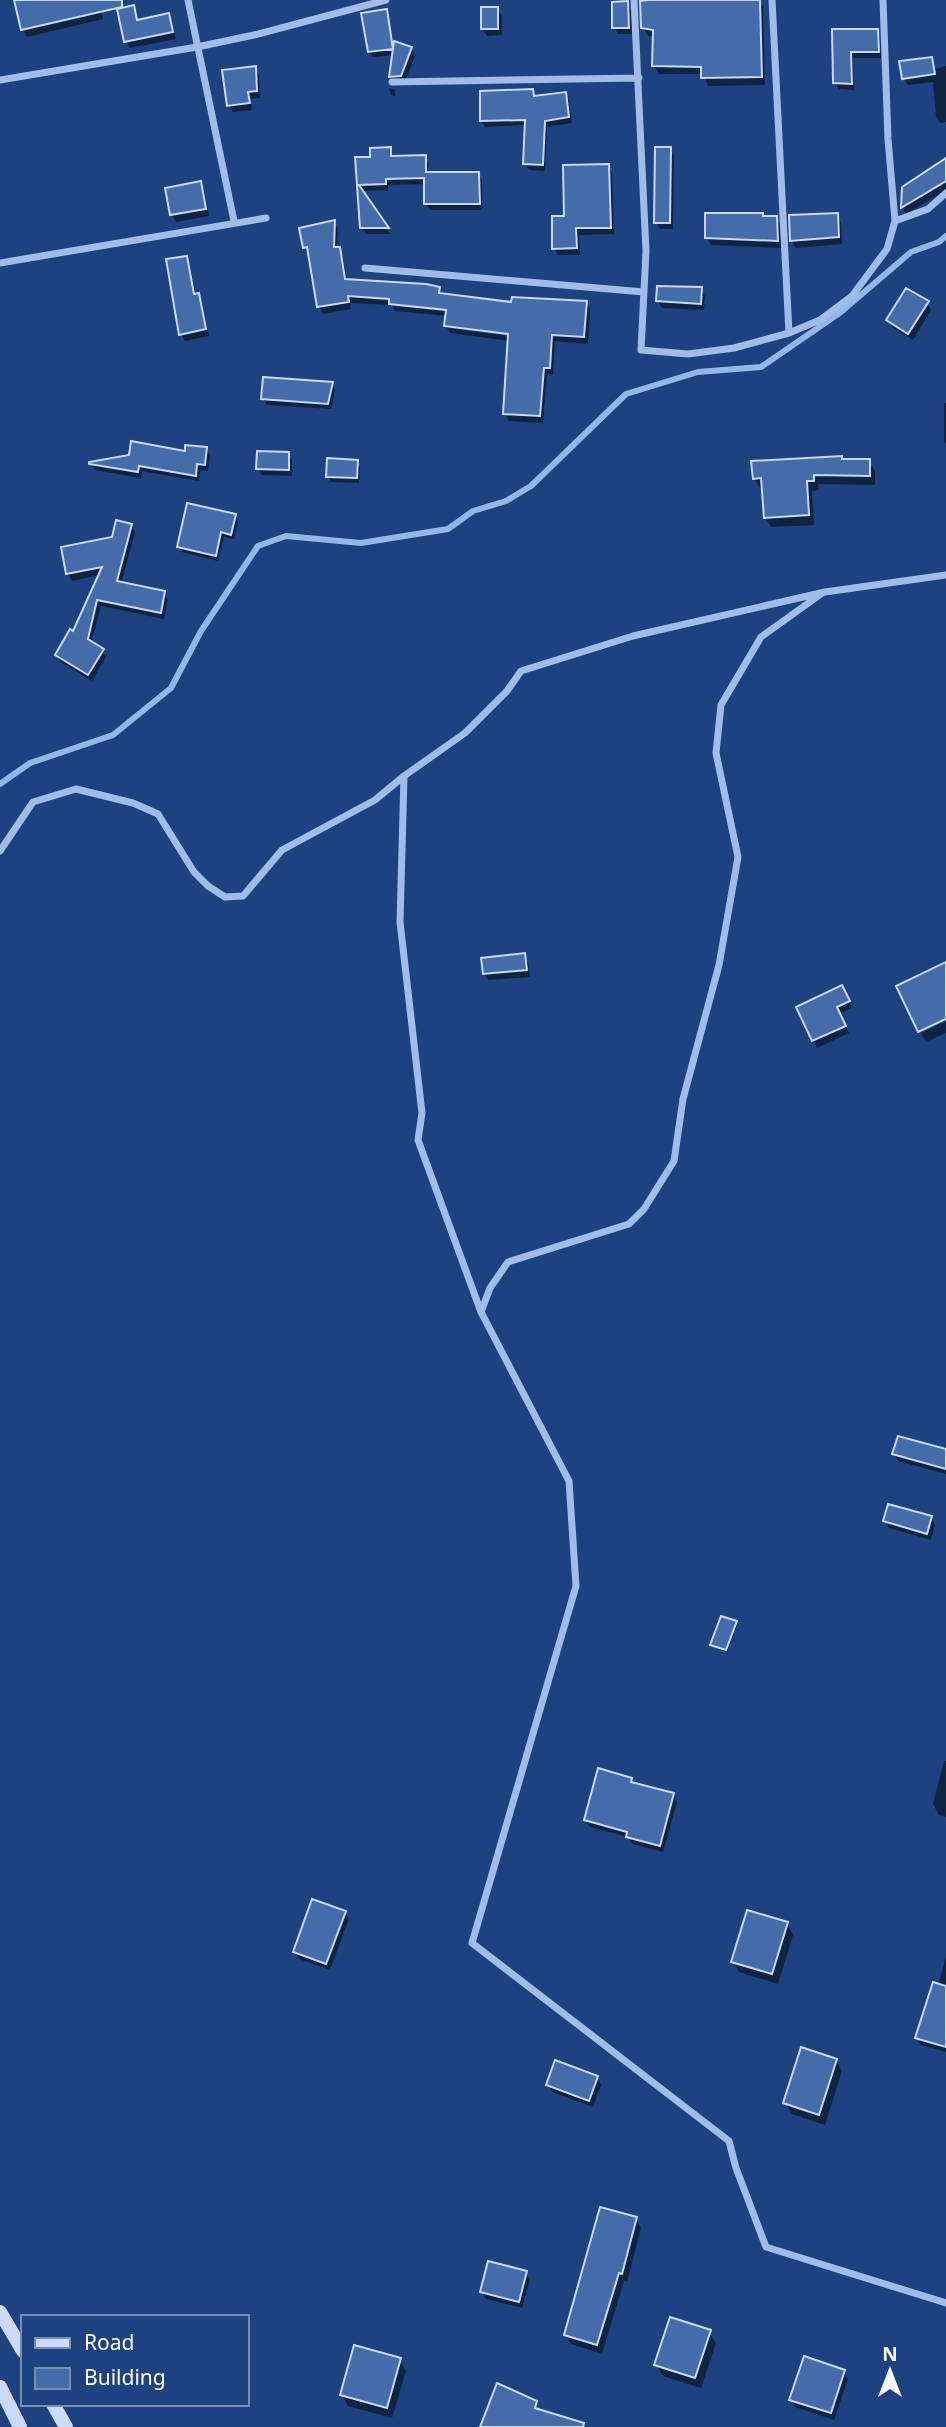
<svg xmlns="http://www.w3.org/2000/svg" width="946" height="2427" font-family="'Noto Sans',sans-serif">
	<rect width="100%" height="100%" fill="#1d427f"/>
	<!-- shadow -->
	<path fill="#0007" fill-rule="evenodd" d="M16,0h83l4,19 -76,18 -4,-7z
		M759,0l4,7 2,78 -57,1 -5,-12h-44l-5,-8 1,-29 -7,-1 -5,-9z
		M627,3l4,7 1,24h-14l-4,-7z
		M133,7l6,14 29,-6 8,24 -46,9 -4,-7z
		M497,8l5,8v19l-15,1 -4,-7z
		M386,11l3,6 4,26 18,5 4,8 -10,26 -10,1 -4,-7 3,-21 -21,2 -4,-6z
		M834,31h43l3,6 1,21h-28l1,32 -15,-1 -4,-6z
		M931,59l5,10 10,-3v56l-6,1 -4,-7 -3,-34 -25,3 -5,-7z
		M255,68l4,7 1,23 -9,1 1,11 -19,2 -4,-7z
		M389,88l6,2v6l-4,-1z
		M532,91l4,6 29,-3 4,6 3,23 -25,4 -2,44 -16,-1 -4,-6 2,-39 -42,2 -4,-6z
		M390,149l4,9 31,-1 3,6v11h50l4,6v30h-52l-4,-6v-20l-38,1v5l-28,1 30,43h-24l-4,-6 -5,-69 15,-1z
		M670,149l4,7 -1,73h-13l-4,-7z
		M946,159v31l-40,24 -3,-6 1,-20z
		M608,165l4,8 2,61 -35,1 1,20h-22l-4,-7 12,-30z
		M200,183l4,7 5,26 -33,6 -4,-7 -5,-26z
		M837,215l4,7 1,22 -46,4 -4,-7 -1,-24z
		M764,218h12l4,7 1,23 -70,-3 -4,-7z
		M334,222l4,7 -1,20 6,7 4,25 91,7 4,7 71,9 73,-2 4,7 -2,35 -33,-3 -2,34 -6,-1 -4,49 -34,-2 -4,-7 4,-73 -59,-8 -4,-7 1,-10 -52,-5 -3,-6 -42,-2 1,6 -28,5 -4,-7 -10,-52 -4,-7 -4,-19zM448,325l69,9 -1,3 -68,-9z
		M186,258l4,7 6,31 2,-1 4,7 7,34 -24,5 -4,-7z
		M701,289l4,7 -1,14 -42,-2 -4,-7z
		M927,303l4,7 -18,30 -21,-13 -4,-7z
		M332,384l3,6 -4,19 -64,-4 -4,-6z
		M944,403h2v41l-2,-3z
		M206,448l4,7 -2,16 -8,-1 -1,11 -57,-10 -1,7 -46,-8 -4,-7 95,-10z
		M288,454l4,7v15l-30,-1 -4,-7z
		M842,460l27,1 6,10v14l-57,-1 1,6 -7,1 2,34 -43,2 -6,-10 -1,-29h-4l-6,-10z
		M357,461l3,6 -1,16 -28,-1 -3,-5z
		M235,516l3,5 -4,18 -10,-2 -6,24 -36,-9 -3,-5z
		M131,525l4,7 -14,52 43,9 4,7 -4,19 -63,-13 -10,38 11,6 4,7 -14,24 -31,-19 -4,-7 17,-22 26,-58 -28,6 -4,-7 -5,-25 50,-10z
		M524,955l4,7 2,15 -42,3 -4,-7z
		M846,994l6,14 -12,6 9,19 -32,15 -19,-41z
		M946,1021v12l-20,9 -5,-9z
		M946,1451v23l-48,-13 -4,-7z
		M931,1517l4,8 -4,15 -42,-12 -4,-7z
		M735,1623l2,3 -10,26 -13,-5 -2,-3z
		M944,1761h2v56l-7,-2 -6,-11z
		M631,1779l3,5 39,11 4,7 -14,50 -31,-8 -4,-7 -38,-10 -5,-7z
		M345,1912l4,7 -19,51 -31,-11 -4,-7z
		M787,1924l6,11 -15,49 -39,-12 -6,-11z
		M946,1956v96l-25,-7 -4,-7 21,-52z
		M836,2060l6,11 -17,54 -33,-11 -7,-11z
		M597,2077l4,8 -8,22 -41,-15 -4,-7z
		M636,2219l5,9 -14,54 -3,-1 -22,73 -31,-10 -5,-9z
		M526,2273l4,7 -8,28 -36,-9 -4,-7z
		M709,2332l7,11 -15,45 -38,-12 -7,-11z
		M399,2360l7,11 -14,47 -44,-12 -6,-11z
		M844,2372l4,7 -14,41 -39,-13 -4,-7z"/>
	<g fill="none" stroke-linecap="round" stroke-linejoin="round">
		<!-- stream -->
		<path stroke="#94b6eb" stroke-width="6" d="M0,784l30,-21 83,-28 58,-47 30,-57 57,-85 28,-10 75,7 87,-14 25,-18 33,-10 25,-15 95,-92 72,-22 63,-5 80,-55 70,-60 28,-10 7,-6"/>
	</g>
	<!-- building -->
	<path fill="#456ba9" stroke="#c5d8f7" stroke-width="2" d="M14,0h108v7l-101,23z
		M649,0h111l2,77 -61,1v-11l-49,-1 1,-36 -12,-2 -1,-27z
		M628,1l1,27h-17v-26z
		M134,5l3,15 32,-7 4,19 -49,10 -7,-33z
		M481,7h17v22h-17z
		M387,9l6,40 -25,3 -7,-39z
		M832,29h46l1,23h-28l1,32 -19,-1z
		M394,41l18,6 -11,29 -12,1z
		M932,57l3,17 -33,5 -3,-18z
		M256,66l1,25 -9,1 2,11 -23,3 -5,-36z
		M533,89l1,7 32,-4 3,25 -24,4 -2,44 -20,-1 2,-44 -45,1v-30z
		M391,147v9l35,-1v17h53l1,32h-56v-26l-38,1v5l-27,1 30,43h-29l-5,-71h15v-9z
		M655,147h16l-1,76h-16z
		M946,158v23l-45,27 1,-21z
		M609,164l2,64h-35l1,20 -25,1v-33h12l-1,-51z
		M201,181l5,28 -36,6 -5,-27z
		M705,213h58v3h14l1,25 -73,-3z
		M838,213l1,24 -49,4 -1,-26z
		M335,220l-1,27h6l5,32 81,5 14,3 -1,6 72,9 1,-5 75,4 -3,36 -32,-2 -2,33h-6l-4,48 -37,-2 5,-80 -64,-8 2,-16 -57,-6v-5l-41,-3 1,6 -32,5 -10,-60 -4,1 -4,-20z
		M187,256l7,38 5,-1 7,36 -27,6 -13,-76z
		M657,286l45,1 -1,17 -45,-3z
		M906,288l23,13 -21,33 -22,-14z
		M263,377l70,5 -5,22 -67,-5z
		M131,441l54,10v-6l22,2 -2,18 -8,-1 -1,12 -57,-10 -1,6 -49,-8v-2l40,-7z
		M257,451l32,1v18l-33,-1z
		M842,456v3h28v17l-56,-1v6h-7l2,34 -45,3 -3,-40 -8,1 -2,-18z
		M327,458l31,2 -1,18 -31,-1z
		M187,503l49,11 -5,21 -10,-3 -5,24 -39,-9z
		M116,520l16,4 -15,57 48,10 -4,22 -64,-13 -9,39 16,10 -16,26 -33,-20 15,-26 3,2 29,-64 -36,7 -5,-27 51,-10z
		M525,953l2,17 -44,4 -2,-16z
		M946,962v57l-28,13 -22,-46z
		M842,985l8,16 -13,6 9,19 -34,15 -16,-34z
		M898,1436l48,13v20l-54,-15z
		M888,1504l44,12 -5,18 -44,-13z
		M721,1616l16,5 -11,29 -16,-5z
		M598,1768l34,10 -1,4 43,11 -14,53 -34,-9 1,-5 -43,-12z
		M312,1899l34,12 -20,53 -33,-12z
		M747,1910l41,12 -16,52 -41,-12z
		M933,1982l13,4v61l-31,-9z
		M801,2047l36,12 -18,56 -36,-12z
		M555,2060l43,16 -9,25 -43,-16z
		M600,2207l37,10 -15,57 -3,-1 -22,72 -33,-10z
		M488,2261l39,10 -8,31 -39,-10z
		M670,2317l41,13 -16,48 -41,-13z
		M354,2345l47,13 -14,50 -47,-13z
		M804,2356l41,14 -14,43 -42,-13z
		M497,2383l40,18 -2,7 49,15 -1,4h-103z"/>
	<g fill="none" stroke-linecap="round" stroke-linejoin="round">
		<!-- street -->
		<path stroke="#a0bde9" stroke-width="7" d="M188,0l46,221
			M634,0l12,251 -5,99 47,4 46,-6 55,-15 31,-13 32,-24 35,-47 8,-28 33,-12 18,-16
			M772,0l17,333
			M883,0l5,139 7,82
			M0,80l197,-33 57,-12 132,-35
			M392,82l247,-4
			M0,263l266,-45
			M365,268l279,24
			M404,776l-4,146 22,191 -4,27 63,172 88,169 7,105 -104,357 257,198 7,27 30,79 180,56
			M0,851l33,-49 43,-13 57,14 25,11 36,58 14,14 17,11 18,-1 39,-46 93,-50 29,-24 61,-43 42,-42 14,-20 112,-35 192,-44 121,-17
			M481,1312l9,-24 18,-26 121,-38 15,-15 30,-48 9,-62 36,-134 19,-108 -22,-104 5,-48 40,-68 60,-43"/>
		<!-- secondary -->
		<path stroke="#cbdbf7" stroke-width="14" d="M0,2312l23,39
			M0,2387l20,40
			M53,2404l13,23"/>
	</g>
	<!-- legend -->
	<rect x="21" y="2315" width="228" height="91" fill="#1d427f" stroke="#778eb2" stroke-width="2"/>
	<rect x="35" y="2338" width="35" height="10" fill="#cbdbf7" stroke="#778eb2" stroke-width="2"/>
	<text x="84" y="2350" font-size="21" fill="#ffffff">Road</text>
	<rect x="35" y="2368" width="35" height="21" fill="#456ba9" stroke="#778eb2" stroke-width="2"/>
	<text x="84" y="2385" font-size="21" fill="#ffffff">Building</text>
	<!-- north arrow -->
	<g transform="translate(890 2371)" stroke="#1d427f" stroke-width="5" paint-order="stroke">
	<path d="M0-5L12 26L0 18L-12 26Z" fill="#ffffff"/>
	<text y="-10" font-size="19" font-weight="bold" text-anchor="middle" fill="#ffffff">N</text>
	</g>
</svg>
